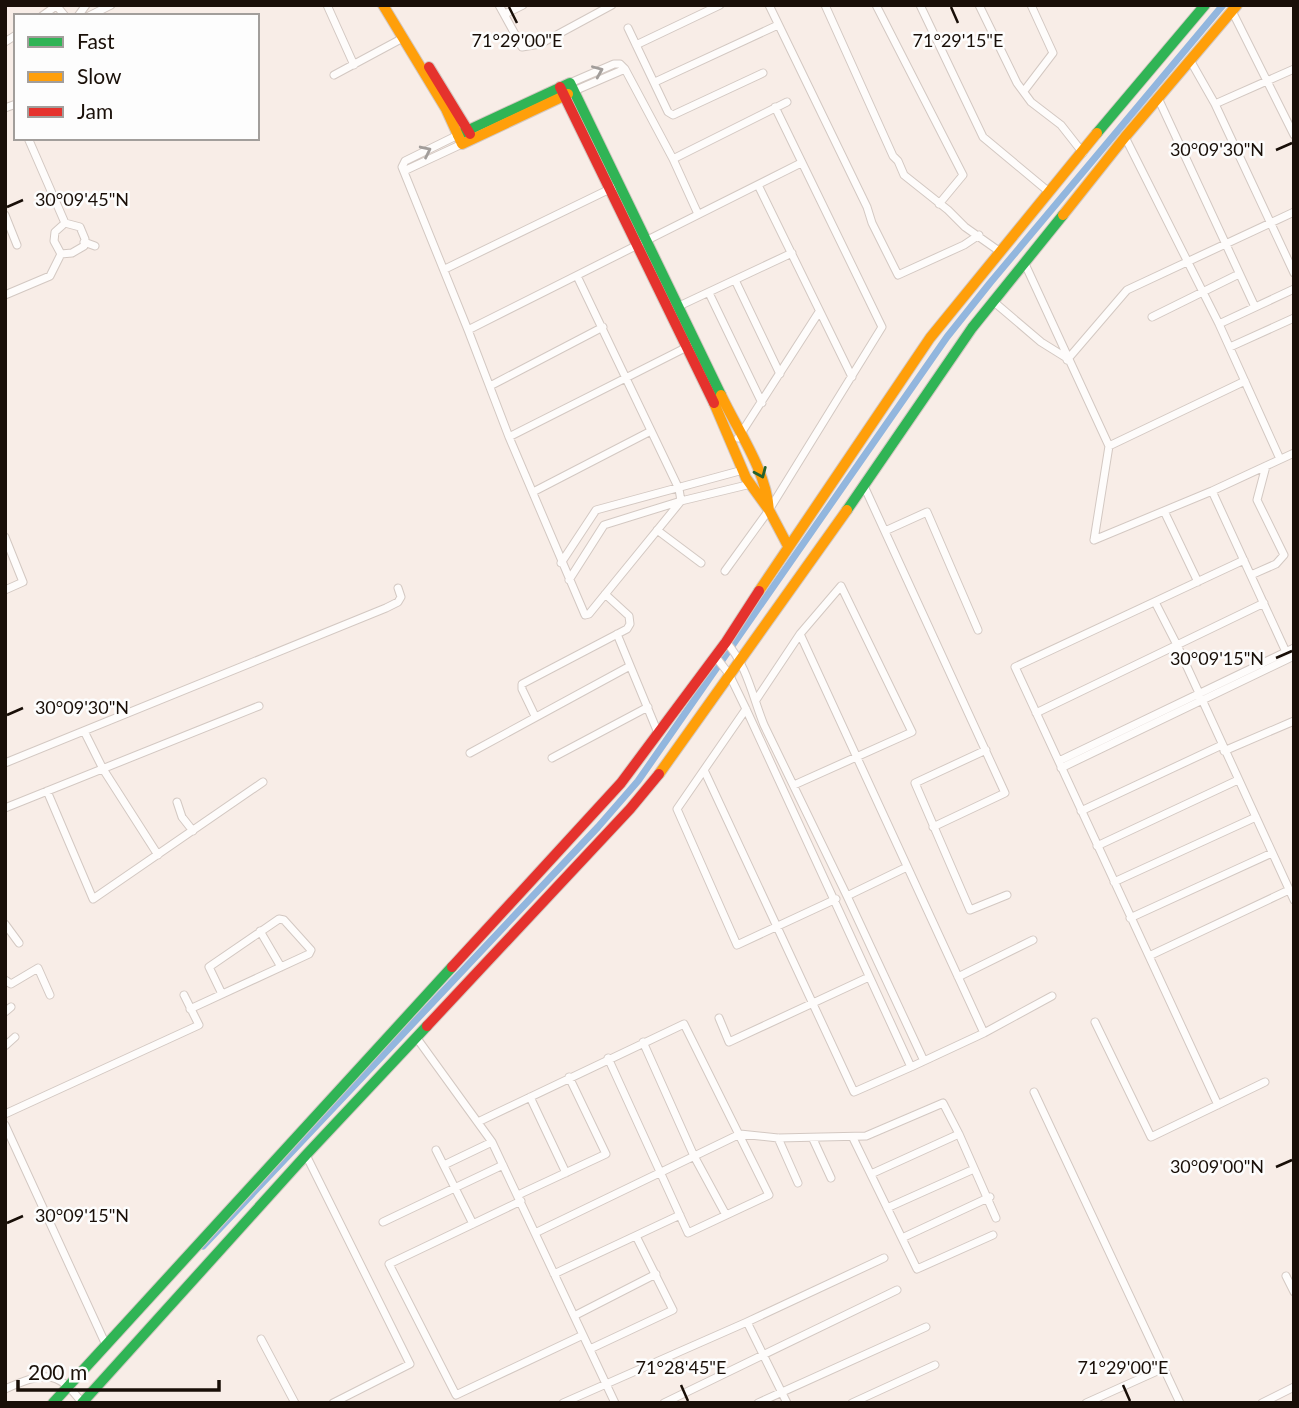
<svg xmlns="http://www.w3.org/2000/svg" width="1299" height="1408" font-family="Lato,sans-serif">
	<rect width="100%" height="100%" fill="#f8ede7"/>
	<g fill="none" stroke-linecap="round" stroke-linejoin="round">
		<!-- canal -->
		<path stroke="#92b6de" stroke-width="7" d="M203,1246l395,-419 40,-46 309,-444 43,-54 233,-278"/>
		<!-- street casing -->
		<g stroke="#d3c8c2" stroke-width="9">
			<path id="street" d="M56,5l9,11
				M327,5l27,60
				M499,5l23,42 18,-3 72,-39
				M769,5l98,202 5,16 26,52 66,-30 15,-10
				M825,5l68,151 5,5 6,14 44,35 17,17 34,24
				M876,5l87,170 -24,29
				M920,5l63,132 66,55
				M979,5l38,78 14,19 30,23 22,28
				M1232,11l62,124
				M505,14l18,-9
				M42,16l14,-10
				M78,16l8,-11
				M89,16l22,-11
				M628,28l40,84 5,3 90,-42
				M5,42l11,-7
				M636,45l84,-40
				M1190,60l25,44 79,169
				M334,75l67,-36
				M655,82l123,-57
				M570,83l44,-19h6l5,5 48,90 25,55
				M574,91l51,-22
				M1024,91l29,-38 -22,-48
				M1158,98l97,209
				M1215,104l79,-35
				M5,108l11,-4
				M458,135l-53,26 -3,6 66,163 41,107 76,178 4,-1 92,-113 -2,-12 -102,-213
				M1125,137l94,187 61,135
				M28,138l37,85
				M673,159l114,-57
				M404,171l58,-27
				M758,185l94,192
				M5,215l12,30
				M84,242l11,4
				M1025,264l84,182 -15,94
				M445,269l169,-82
				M735,280l45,94
				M709,293l53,110
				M5,295l45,-19 11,-22 -7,-13 1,-9 10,-9 15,4 5,12 -1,7 -12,7 -11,1
				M994,302l47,40 24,15
				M677,307l115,-54
				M1152,317l87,-43
				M1219,324l75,-35
				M468,330l333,-167
				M1230,347l64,-29
				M1067,360l60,-70 167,-78
				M490,386l113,-59
				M509,437l180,-91
				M738,438l81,-126
				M1109,446l136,-65
				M864,486l141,307 -72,34
				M1212,491l74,161
				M533,492l118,-61
				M1164,511l34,71
				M657,530l44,33
				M885,531l42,-19 51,118
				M5,537l18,45 -18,8
				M1094,540l118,-49 82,-38
				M561,563l35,-53 147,-40
				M725,571l44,-61 113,-183 -107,-220
				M1251,575l25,-11 8,-9 -27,-55 9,-34
				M569,580l35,-55 77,-24 70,-17
				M1155,602l22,43 117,255
				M617,634l41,99
				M800,634l184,399
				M726,642c21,23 27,56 38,83l83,171 77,165
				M715,656l14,18 17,35 165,358 73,-34 68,-37
				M756,700l44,-66 41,-48 71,146 -118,53
				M746,709l-69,100 60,136 99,-46
				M1036,713l228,-110
				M535,716l-13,-27v-5l105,-55 3,-5 -1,-8 -24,-22
				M84,731l19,38 55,86
				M986,750l-71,33 55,127 37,-15
				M1224,751l70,-30
				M470,753l160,-87
				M552,758l96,-51
				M1059,761l235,-113
				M5,763l381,-155 12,-6 3,-5 -3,-9
				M1061,768l233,-112
				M704,770l150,322 57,-25
				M47,791l46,108 170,-117
				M177,802l5,15 11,14
				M5,808l254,-102
				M1081,811l141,-66
				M1097,846l141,-66
				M1114,882l142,-65
				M847,896l60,-29
				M1130,918l142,-65
				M5,924l14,19
				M260,931l21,36
				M1149,956l140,-66
				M958,977l75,-37
				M5,980l6,4 27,-16 12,27
				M190,1009l119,-55 2,-4 -27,-30 -5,-1 -70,48 13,27
				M5,1012l6,-5
				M719,1018l10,24 140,-65
				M1095,1022l56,115 114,-55
				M416,1037l76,105 123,261
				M643,1042l51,114 32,59
				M5,1046l10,-9
				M1034,1092l146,311
				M530,1097l36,76
				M1218,1105l-203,-438 229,-107
				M5,1114l194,-89 -15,-30
				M480,1121l204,-97 85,171 -81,38 -80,-175
				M5,1125l101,220
				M778,1138l20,45
				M853,1138l64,131 76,-34
				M813,1139l18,39
				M436,1150l37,74
				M306,1155l104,209 -77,39
				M444,1165l48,-23
				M871,1174l88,-40
				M518,1195l88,-41 -37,-77
				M521,1201l-132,63 67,131 127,-60
				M887,1208l87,-39
				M383,1222l120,-57
				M535,1233l205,-99 38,4 88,-2 77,-33 16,31 37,84
				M902,1238l88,-41
				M554,1274l126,-59
				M1286,1276l8,16
				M574,1316l82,-42
				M747,1322l40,81
				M261,1339l34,64
				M590,1349l83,-39 -37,-74
				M5,1389c37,-16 52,-21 77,14
				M563,1403l184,-81 137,-64
				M664,1403l233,-113
				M758,1403l168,-76
				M852,1403l83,-38
				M1086,1403l78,-35
				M1262,1403l32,-16"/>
		</g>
		<!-- fast casing -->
		<g stroke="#d3c8c2" stroke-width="12">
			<path id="fast" d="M1097,133l108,-128
				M458,135l112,-52 151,312
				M847,510l125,-182 91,-113
				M53,1403l399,-436
				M82,1403l224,-248 121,-129"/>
		</g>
		<!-- slow casing -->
		<g stroke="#d3c8c2" stroke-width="12">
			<path id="slow" d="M383,5l63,104 16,35 106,-50
				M1063,215l62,-78 112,-132
				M721,395c17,36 45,75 48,115
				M714,403l32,75 23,32 19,36
				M759,591l171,-253 167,-205
				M659,774l188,-264"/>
		</g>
		<!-- jam casing -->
		<g stroke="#d3c8c2" stroke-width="12">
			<path id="jam" d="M429,67l41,67
				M560,87l154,316
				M452,967l169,-184 105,-141 33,-51
				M427,1026l203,-217 29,-35"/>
		</g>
		<!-- street -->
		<use href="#street" stroke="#fefcfb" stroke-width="7"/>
		<!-- fast -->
		<use href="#fast" stroke="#30b455" stroke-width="10"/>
		<!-- slow -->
		<use href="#slow" stroke="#ff9f0a" stroke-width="10"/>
		<!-- jam -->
		<use href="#jam" stroke="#e5322d" stroke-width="10"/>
	</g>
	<!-- one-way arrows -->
	<defs><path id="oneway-chevron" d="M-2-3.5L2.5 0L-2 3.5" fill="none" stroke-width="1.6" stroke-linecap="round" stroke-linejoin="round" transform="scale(1.75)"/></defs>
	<g stroke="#a29d9a">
		<use href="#oneway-chevron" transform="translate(598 71) rotate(-23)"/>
		<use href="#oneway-chevron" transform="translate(426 151) rotate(-26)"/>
	</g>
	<use stroke="#24622e" href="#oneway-chevron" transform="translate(761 473) rotate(67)"/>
	<!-- ticks -->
	<path fill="none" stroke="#190f08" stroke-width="2.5" d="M509,7l8,16M951,7l7,16M1276,150l16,-7M7,207l16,-7M1276,658l16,-7M7,715l16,-7M1276,1167l16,-7M7,1223l16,-7M681,1385l7,16M1123,1385l7,16"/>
	<g font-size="18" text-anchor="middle" fill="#190f08" stroke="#fdfdfd" stroke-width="5" stroke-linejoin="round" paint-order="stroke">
		<text x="517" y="47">71°29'00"E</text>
		<text x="958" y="47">71°29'15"E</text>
		<text x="1217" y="156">30°09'30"N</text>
		<text x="82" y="206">30°09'45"N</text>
		<text x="1217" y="665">30°09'15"N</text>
		<text x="82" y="714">30°09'30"N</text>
		<text x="1217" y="1173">30°09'00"N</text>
		<text x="82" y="1222">30°09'15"N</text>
		<text x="681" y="1374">71°28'45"E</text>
		<text x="1123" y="1374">71°29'00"E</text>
	</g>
	<!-- border -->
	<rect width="1299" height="1408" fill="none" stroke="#190f08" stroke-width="14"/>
	<!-- legend -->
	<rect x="14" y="14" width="245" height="126" fill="#fdfdfd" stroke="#a29e9b" stroke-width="2"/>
	<rect x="28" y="37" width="35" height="10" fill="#30b455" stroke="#a29e9b" stroke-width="2"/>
	<text x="77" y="49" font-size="21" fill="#190f08">Fast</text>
	<rect x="28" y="72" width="35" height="10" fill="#ff9f0a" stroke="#a29e9b" stroke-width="2"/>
	<text x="77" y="84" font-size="21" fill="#190f08">Slow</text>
	<rect x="28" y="107" width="35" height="10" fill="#e5322d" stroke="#a29e9b" stroke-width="2"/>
	<text x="77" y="119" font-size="21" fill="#190f08">Jam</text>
	<!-- scale -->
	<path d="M18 1380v10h201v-10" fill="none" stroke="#190f08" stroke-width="3.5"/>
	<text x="28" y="1380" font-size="21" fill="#190f08" stroke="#fdfdfd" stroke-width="5" paint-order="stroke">200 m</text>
</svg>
